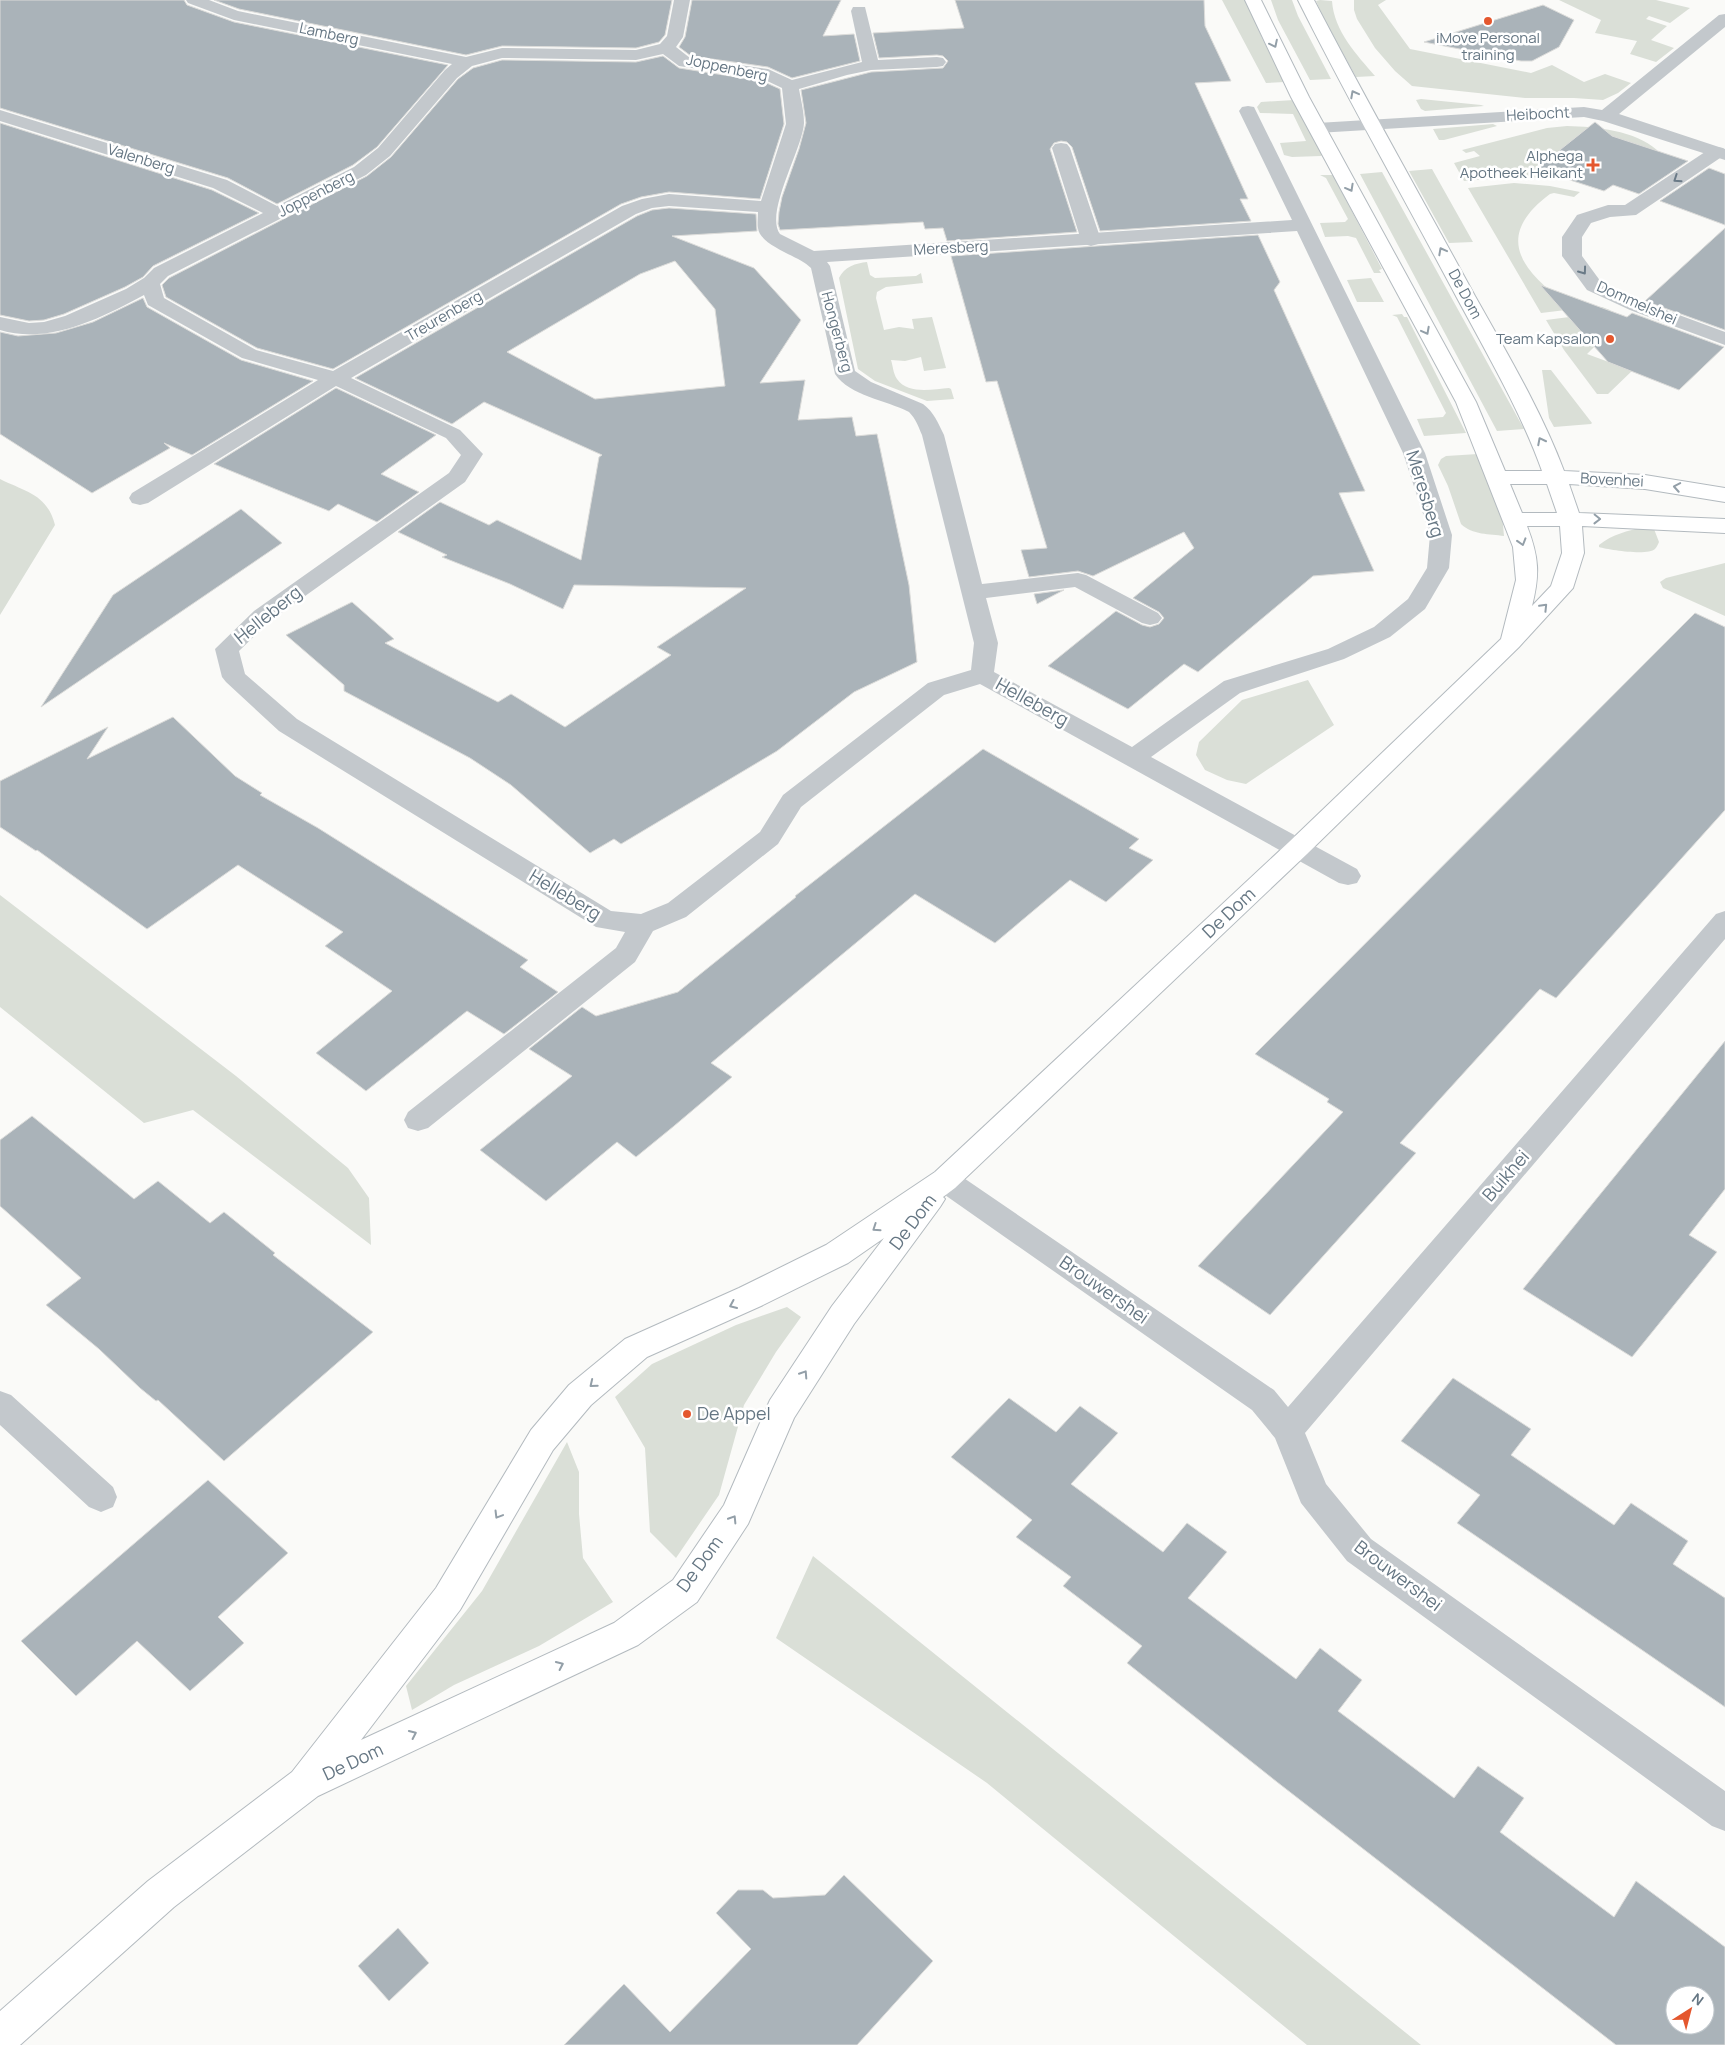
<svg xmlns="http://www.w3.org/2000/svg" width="1725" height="2045" font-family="Manrope,sans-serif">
	<rect width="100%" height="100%" fill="#fafaf8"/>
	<!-- green -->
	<path fill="#dadfd7" d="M1222,0h25l15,38 23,44 -19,1z
		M1271,0h21l6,16 33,63 -21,1 -32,-60z
		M1320,0l12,1c2,30 25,54 43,75l-19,1 -33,-60 -7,-16z
		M1354,0h32l-8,5 32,44 121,24 21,-8 32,17 21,-8 26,9 -13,10 -15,7 -29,-2h-49l-113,-12 -17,-15 -20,-23 -18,-29 -3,-9z
		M1559,0h97l34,8 -20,15 -21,-7 -3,3 21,7 -16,14 23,8 -18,14 -26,-8 7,-13 -42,-8 6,-13z
		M1421,99l60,6 3,1 -59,5 -4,-2 -5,-9z
		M1294,100l28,55 -1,1 -29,1 -8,-2 -4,-12 26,-2 -13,-27 -33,-1 -3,-6 4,-5z
		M1493,124l4,2 -53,14h-5l-6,-11z
		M1567,126c30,1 67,4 90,24l-8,7 -68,-24 -33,27 -13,-4 12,5v17l-32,-1 -51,4 -10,-18 26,-7 -6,-5 -8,2 -4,-3 85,-22z
		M1432,169l41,73 -24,1 -40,-72z
		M1382,172l142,257 -27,2 -137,-257z
		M1320,175h13l49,94 -3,1 2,3h-7l-18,-35 -8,-2 -23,1 -5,-14 25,-1 3,-3 -22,-41z
		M1514,183l36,3 30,6 -6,5 -20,-4 -4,1c-62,46 -22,82 24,115l-33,4 -73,-125z
		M867,262l3,13 5,3 41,-2 5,-3 2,10 -37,4 -9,5 -1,6 8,32 15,-3 15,2 -2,-10 20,-2 14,51 -22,3 -3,-14 -16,4 -14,-1c2,6 2,13 6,19 11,16 36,10 52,9l2,1 3,10 -27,2 -52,-20 -17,-12 -19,-91c5,-11 17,-15 28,-16z
		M1371,278l13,24h-27l-10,-22z
		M1602,307l8,3 -11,8 -22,9 21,16 -11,11 38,14 36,-25 -53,51h-11l-33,-44 -18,-30 39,-5z
		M1402,314l2,3h3l59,116 -42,3 -7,-17 26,-2 3,-4 -49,-96 -5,-2z
		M1542,370h9l41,53 -1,1 -37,3 -5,-9z
		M1478,454l24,60 2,22c-14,-2 -32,-1 -43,-12l-13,-38 -10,-21 3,-6 5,-3z
		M0,479c26,13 47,15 55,46l-55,90z
		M1644,527l10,2 5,13c-1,2 -2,5 -4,7 -7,7 -46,1 -56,-2v-2c14,-11 28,-14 45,-18z
		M1725,563v53l-62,-28 -3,-6 6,-4z
		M1308,680l26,45 -88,59 -19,-4 -22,-10 -9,-15 3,-13 43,-42z
		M0,895l236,181 112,92 21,30 2,47 -178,-135 -49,13 -144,-116z
		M787,1307l14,10 -25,35 -32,53 -25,90 -43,63 -26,-26 -5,-84 -30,-51 37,-33 84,-39z
		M567,1442l12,30v42l4,44 30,44 -74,44 -85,39 -42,25 -6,-24 76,-95z
		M813,1556l608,489h-114l-320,-262 -211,-145z"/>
	<!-- building -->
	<path fill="#aab3b9" stroke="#dcdcda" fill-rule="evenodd" d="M0,0h184l3,5 47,17 214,43 -71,82 -24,18 -76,39 -49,-26 -228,-70z
		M214,0h458l-7,35 -6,7 -23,6 -134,-2 -36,9 -227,-46z
		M692,0h149l-18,36 31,-2 6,27 -68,17 -24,-11 -77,-11 -12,-9 6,-10z
		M955,0h249l1,26 26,55 -36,2 53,116h-8l11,22 -151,10 -28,-84 -5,-5 -6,-1 -7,2 -4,6 27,83 -130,9 -4,-13 -18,1 -2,-7 -143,8 -2,-6 1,-12 3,-15 17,-48 7,-26 -5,-33 70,-18 72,-4 5,-7 -5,-5 -6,-1 -58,3 -6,-25 91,-5z
		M1543,5l31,15 -15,27 -27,14h-11l-97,-19z
		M663,56l16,12 83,13 18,8 4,35 -24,75 -91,-7 -28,5 -20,7 -288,165 -76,-21 -91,-51 -4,-12 7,-7 198,-102 24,-19 67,-78 15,-11 29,-8 134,2z
		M1595,122l17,14 76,25 -49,33 -26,-9 -9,6 -68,-22z
		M0,123l212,67 47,23 -106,53 -10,11 -18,10 -61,27 -20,6 -15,1 -29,-6z
		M1709,168l16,6v51l-65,-24z
		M669,208l87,6 1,17 -85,5 82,32 47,52 -41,63 45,-3 -7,40 54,-3 4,19 21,-2 32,151 8,77 -63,30 -77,59 -156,93 -7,-5 -24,14 -79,-68 -41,-27 -126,-67v-6l-58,-50 66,-33 42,37 -9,4 113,59 13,-8 54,33 106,-72 -14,-8 89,-59 -172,-3 -11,24 -53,-25 -68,-27 5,-2 -49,-23 42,-30 49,23 8,-5 84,40 18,-103 3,-2 -118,-53 -32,22 -97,-46 282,-162 15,-6zM675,261l40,48 10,77 -130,13 -88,-47 133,-78z
		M1725,228v102l-80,-29z
		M1258,235l22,47 -6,8 91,201 -26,2 35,78 -61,5 -115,96 -14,-8 -56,45 -80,-43 68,-55 26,14 8,2 9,-3 5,-6 -5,-6 -26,-14 61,-50 -10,-16 -91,44 -15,-5 -49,6 -8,-27 26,-2 -50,-167 -11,1 -35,-126z
		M1540,285l87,32 5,-4 92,34 -45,43 -71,-28z
		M143,298l4,9 94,53 72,21 -121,74 -28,-12 6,5 -78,45 -92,-59v-102l18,4 38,-3 37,-11z
		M336,388l100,47 -55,39 38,18 -42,30 -39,-18 -9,7 -115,-47z
		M241,509l41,34 -241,164 72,-112z
		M1064,590l-4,2 -23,12 -3,-10z
		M1695,613l30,14v183l-169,188 -16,-9 -140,154 16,10 -146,162 -72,-49 145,-154 -16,-10 2,-3 -74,-45z
		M173,717l62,59 27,17 -2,2 58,33 210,132 -8,7 38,25 -54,42 -37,-23 -101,80 -50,-38 76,-62 -67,-45 18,-14 -105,-67 -91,64 -110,-79 -1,1 -36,-24v-46l108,-54 -21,32z
		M983,749l156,90 -10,9 24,12 -47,42 -36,-22 -75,63 -80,-49 -204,169 21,14 -58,49 -38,31 -19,-15 -71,59 -66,-51 92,-74 -43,-27 53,-42 14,9 82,-24 118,-95 -1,-1z
		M1725,1041v148l-36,46 28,17 -85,105 -109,-68z
		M32,1116l102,83 24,-18 52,42 14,-11 51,41 -2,2 100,77 -149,129 -66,-61 -2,1 -16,-13 -41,-39 -53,-44 35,-27 -81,-72v-66z
		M1453,1378l78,51 -20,26 103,70 17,-22 57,38 -15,23 52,34v109l-268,-184 23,-28 -79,-54z
		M1009,1398l47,34 24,-26 38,27 -47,51 92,68 24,-29 40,29 -39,46 108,81 24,-31 42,32 -24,31 116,87 24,-32 46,32 -24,34 114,85 22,-36 89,66v98h-109l-339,-263 -150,-119 15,-17 -79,-60 8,-9 -55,-40 16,-17 -81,-63zM1675,1995h30v30h-30z
		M208,1480l80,73 -70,64 26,26 -54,48 -53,-50 -61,55 -55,-55z
		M844,1875l89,86 -76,84h-293l60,-61 46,48 81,-83 -35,-36 22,-23h25l10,8 52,-3z
		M398,1928l31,35 -40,38 -31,-35z"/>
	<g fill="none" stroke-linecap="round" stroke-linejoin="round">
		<!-- secondary casing -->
		<g stroke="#b3babf" stroke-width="2">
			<path id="secondary" d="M1245,0h16l48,97 167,305 29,69h37c-21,-59 -56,-119 -85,-173 -53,-100 -109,-198 -159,-298h16c52,100 107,197 161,296 31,55 67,116 89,175l81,4 80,13v14l-80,-13 -76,-5 10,29 146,6v14l-143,-7 2,27 -11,35 -54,59 -212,207 -352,334 -12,9 2,2 -5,8 -86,117 -60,94 -46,106 -51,78 -59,43 -320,151 -144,111 -154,138h-20v-34l148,-130 144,-109 144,-184 95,-158 38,-45 56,-46 114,-51 87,-43 109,-73 354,-330 212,-203 15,-59 -3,-33 -57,-145 -165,-305zM1510,484h37l10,29h-35zM1527,526h33l2,27 -11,33 -19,20c8,-32 7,-49 -5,-80zM884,1238l-52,68 -62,94 -46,105 -51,75 -59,43 -253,117 99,-130 93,-160 38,-45 56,-48 114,-51 87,-43z"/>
		</g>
		<!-- lane -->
		<path fill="#c3c8cc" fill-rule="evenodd" d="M1061,143l6,1 3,4 31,92 -3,4 -7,2 -7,-2 -3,-4 -29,-92 3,-4z
			M1717,147l6,1 2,2 -2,6 -87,59 -26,2 -19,6 -9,14v19l19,26 43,20 81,30v13l-95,-35 -43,-20 -22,-30 -3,-4v-19l15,-22 31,-10h17l86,-57z"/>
		<!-- street -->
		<path fill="#c3c8cc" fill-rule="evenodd" d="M186,0h23l29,11 228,46 36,-9 134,2 24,-6 7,-8 7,-36h16l-7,37 -7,10 14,11 78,11 24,11 70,-18 -11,-51 2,-4h12l13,53 59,-3 6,1 3,4 -3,4 -6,1 -66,3 -24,5 -48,14c2,11 5,23 5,34 -1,25 -40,90 -24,111l34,17 478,-31 -53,-109 3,-4 6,-1 6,1 171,346 27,82 -3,33 -24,41 -35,28 -46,22 -104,34 -89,64 206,112 4,7 -4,7 -9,2 -9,-2 -359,-199 -36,11 -143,112 -23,37 -92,73 -33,14 -18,31 -207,166 -10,3 -10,-3 -4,-8 4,-8 208,-164 9,-16 -29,-5 -317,-196 -53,-49 -4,-5 -7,-28 39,-38 195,-138 12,-18 -15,-17 -110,-52 -188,117 -8,2 -8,-2 -3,-5 3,-5 186,-113 -76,-22 -94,-53 -4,-10c-43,23 -95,50 -144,35v-13l29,6 15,-1 21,-6 61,-27 18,-11 10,-10 109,-55 -50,-25 -213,-67v-11l227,70 50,26 77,-39 24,-19 67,-78 7,-6 -218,-44 -46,-17zM663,54l16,12 84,13 19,9 4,36 -25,77 -92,-7 -27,5 -20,7 -289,165 -77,-21 -92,-52 -4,-14 8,-8 198,-101 24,-19 67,-78 15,-12 30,-8 134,2zM669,206l89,6c0,5 -1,11 0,16 2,18 40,27 53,40l24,106c15,22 51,26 74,38 7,7 9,14 13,23l52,208 -3,27 -43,13 -145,112 -23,37 -92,71 -27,11 -30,-3 -314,-192 -52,-45 -6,-23 31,-30 195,-139 18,-28 -23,-24 -109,-52 285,-164 16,-6zM1297,231l106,222 27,82 -3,33 -19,31 -34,28 -46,22 -104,32 -92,66 -138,-75 4,-29 -12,-45 89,-11 67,36 8,2 8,-2 4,-5 -4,-5 -72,-38 -8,-2 -96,11 -38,-149c-6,-12 -10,-23 -21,-31l-52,-22 -16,-11 -25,-105 -3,-4z
			M1725,14v13l-106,87 106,35v11l-122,-39 -19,-4 -267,16 -6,-1 -3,-4 3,-4 6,-1 267,-16 18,3 117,-95z
			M1725,911v28l-420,494 21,51 45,55 354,252v40l-13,-5 -365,-265 -46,-58 -26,-65 -23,-28 -317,-222 -5,-8 5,-8 10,-4 10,4 319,218 14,17 428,-493z
			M0,1391l11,4 102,92 4,10 -4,10 -12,5 -12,-5 -89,-82z"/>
		<!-- secondary -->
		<use href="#secondary" fill="#fff" fill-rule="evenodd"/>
	</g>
	<!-- one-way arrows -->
	<defs><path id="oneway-chevron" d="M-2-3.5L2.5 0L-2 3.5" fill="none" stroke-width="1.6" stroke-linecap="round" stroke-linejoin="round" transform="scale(1.25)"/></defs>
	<g stroke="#939fa8">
		<use href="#oneway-chevron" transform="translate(1274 44) rotate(64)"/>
		<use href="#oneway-chevron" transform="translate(1354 94) rotate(-118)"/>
		<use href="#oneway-chevron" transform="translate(1350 188) rotate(61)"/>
		<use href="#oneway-chevron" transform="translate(1442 251) rotate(-118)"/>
		<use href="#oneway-chevron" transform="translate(1426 331) rotate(62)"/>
		<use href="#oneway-chevron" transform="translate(1541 441) rotate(-117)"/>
		<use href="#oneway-chevron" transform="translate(1677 487) rotate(-170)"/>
		<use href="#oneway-chevron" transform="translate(1597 519) rotate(1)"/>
		<use href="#oneway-chevron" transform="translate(1522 542) rotate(73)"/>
		<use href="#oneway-chevron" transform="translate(1544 607) rotate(-46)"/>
		<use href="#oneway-chevron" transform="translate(876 1228) rotate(146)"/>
		<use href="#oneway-chevron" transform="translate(733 1305) rotate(156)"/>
		<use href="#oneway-chevron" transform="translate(804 1374) rotate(-57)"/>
		<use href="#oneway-chevron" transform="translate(593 1384) rotate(141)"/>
		<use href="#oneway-chevron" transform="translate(498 1515) rotate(121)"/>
		<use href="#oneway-chevron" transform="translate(733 1519) rotate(-58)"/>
		<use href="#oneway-chevron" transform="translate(560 1665) rotate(-25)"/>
		<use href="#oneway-chevron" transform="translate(413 1734) rotate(-25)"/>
	</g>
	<g stroke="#6a7a87">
		<use href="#oneway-chevron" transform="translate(1677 179) rotate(146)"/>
		<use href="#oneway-chevron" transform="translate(1583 271) rotate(54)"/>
	</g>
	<!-- markers -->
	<g fill="#e4572e" stroke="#fff" stroke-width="2">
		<circle cx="1488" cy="21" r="5"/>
		<path d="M1590.5 157.5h5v5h5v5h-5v5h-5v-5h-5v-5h5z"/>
		<circle cx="1610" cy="339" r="5"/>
		<circle cx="687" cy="1414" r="5"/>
	</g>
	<g text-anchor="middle" stroke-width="5" stroke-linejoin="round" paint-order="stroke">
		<!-- far-street labels -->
		<g font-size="15" fill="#657683" stroke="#fff">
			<text transform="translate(329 34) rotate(12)" y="5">Lamberg</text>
			<text transform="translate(727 68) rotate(12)" y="5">Joppenberg</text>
			<text transform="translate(1538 114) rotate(-3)" y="5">Heibocht</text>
			<text transform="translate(141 159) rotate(17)" y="5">Valenberg</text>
			<text transform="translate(316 194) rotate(-27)" y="5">Joppenberg</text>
			<text transform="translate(951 248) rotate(-3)" y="5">Meresberg</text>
			<text transform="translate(1465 294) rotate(62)" y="5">De Dom</text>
			<text transform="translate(1637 303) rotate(24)" y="5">Dommelshei</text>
			<text transform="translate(444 316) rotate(-30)" y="5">Treurenberg</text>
			<text transform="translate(837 332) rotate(75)" y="5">Hongerberg</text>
			<text transform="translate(1612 480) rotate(3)" y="5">Bovenhei</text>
		</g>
		<!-- far-poi labels -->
		<g font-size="15" fill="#657683" stroke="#fff" text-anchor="end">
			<text x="1488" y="43" text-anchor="middle">iMove Personal<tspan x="1488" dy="17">training</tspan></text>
			<text x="1583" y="161">Alphega<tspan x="1583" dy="17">Apotheek Heikant</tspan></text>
			<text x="1600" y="344">Team Kapsalon</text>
		</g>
		<!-- street labels -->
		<g font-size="18" fill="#657683" stroke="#fff">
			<text transform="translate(1425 494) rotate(73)" y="6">Meresberg</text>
			<text transform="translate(268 615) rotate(-39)" y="6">Helleberg</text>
			<text transform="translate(1032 702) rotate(29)" y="6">Helleberg</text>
			<text transform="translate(565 895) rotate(31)" y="6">Helleberg</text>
			<text transform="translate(1229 913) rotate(-43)" y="6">De Dom</text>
			<text transform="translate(1506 1176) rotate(-49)" y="6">Buikhei</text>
			<text transform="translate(913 1222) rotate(-53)" y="6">De Dom</text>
			<text transform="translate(1104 1290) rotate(35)" y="6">Brouwershei</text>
			<text transform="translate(700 1564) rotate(-54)" y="6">De Dom</text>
			<text transform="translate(1398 1576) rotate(37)" y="6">Brouwershei</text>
			<text transform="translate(353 1762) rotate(-25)" y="6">De Dom</text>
		</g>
		<!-- poi labels -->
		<g font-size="18" fill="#657683" stroke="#fff" text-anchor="start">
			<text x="697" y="1420">De Appel</text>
		</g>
	</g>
	<!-- north arrow -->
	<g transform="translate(1690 2010) rotate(36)"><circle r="24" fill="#ffffff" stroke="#c1c8cd"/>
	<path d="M0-4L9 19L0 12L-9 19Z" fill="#e4572e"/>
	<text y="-8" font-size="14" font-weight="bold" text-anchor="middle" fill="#657683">N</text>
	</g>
</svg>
